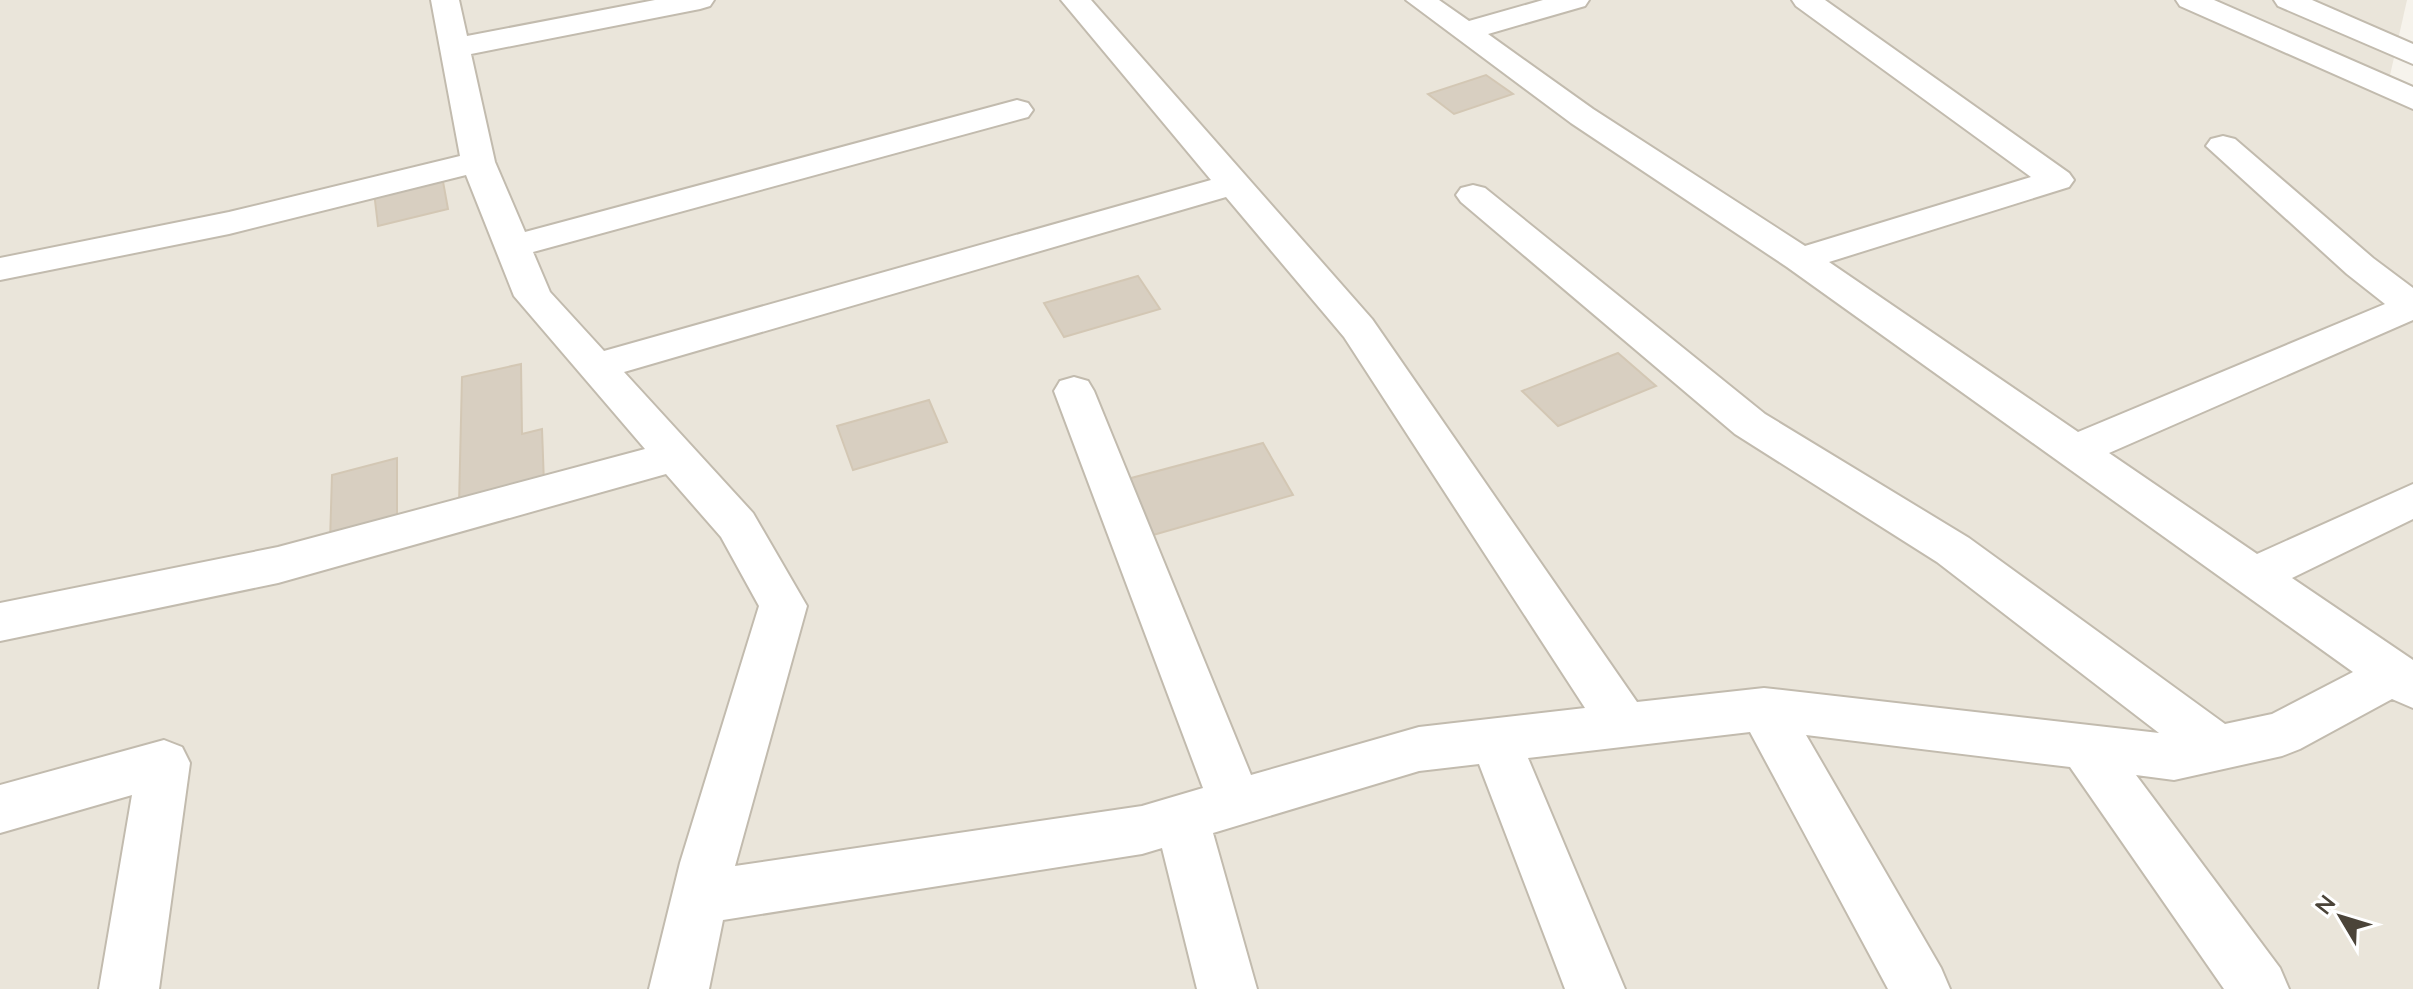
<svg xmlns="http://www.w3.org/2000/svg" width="2413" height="989" font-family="Lato,sans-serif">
	<rect width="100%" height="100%" fill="#f6f3ec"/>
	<!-- residential -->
	<path fill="#eae5da" d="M0,0h2407l-21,93 27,12v884h-2413z"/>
	<!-- building -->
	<path fill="#d8cfc1" stroke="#d3c7b4" stroke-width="2" d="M1486,75l27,19 -59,20 -26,-20z
		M442,176l6,33 -70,17 -4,-34z
		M1138,276l22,33 -96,28 -20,-34z
		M1618,353l38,33 -98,40 -36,-35z
		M521,364l1,70 20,-5 2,55 -85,21 3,-128z
		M929,400l18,42 -94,28 -16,-44z
		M1263,443l30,52 -147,42 -26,-56z
		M397,458v67l-67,17 2,-67z"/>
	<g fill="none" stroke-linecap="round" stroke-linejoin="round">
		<!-- minor casing -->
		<g stroke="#c2bbae" stroke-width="4">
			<path id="minor" d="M431,0h28l8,36 188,-36h59l-4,6 -10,3 -229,45 24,108 30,70 492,-132 11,3 5,7 -5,7 -495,135 17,40 54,59 607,-171 -150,-180h30l281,319 265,383 127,-14 395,45 -222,-171 -202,-128 -274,-232 -5,-7 5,-7 12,-3 12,3 280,226 204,124 256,186 47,-10 81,-42 -566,-405 -216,-144 -165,-123h33l30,21 74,-21h46l-4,6 -97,28 105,75 212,137 226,-69 -235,-171 -4,-6h33l244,173 5,7 -5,7 -240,75 249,170 307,-128 -38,-30 -141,-128 5,-7 12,-3 12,3 138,119 40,30v32l-304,133 148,101 156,-70v35l-121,59 121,82v48l-21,-9 -92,50 -18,7 -108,24 -38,-5 144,193 9,21h-65l-154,-222 -264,-32 135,233 9,21h-62l-138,-257 -222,26 97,231h-60l-86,-225 -60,7 -206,62 44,156h-60l-35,-141 -20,6 -419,66 -14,69h-60l31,-126 79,-257 -38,-69 -55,-63 -388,109 -278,58v-38l278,-56 367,-98 -131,-153 -48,-121 -237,59 -229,46v-22l229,-46 231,-56zM1226,197l118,140 241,371 -166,19 -168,48 -157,-384 -6,-10 -14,-4 -14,4 -6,10 149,397 -61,18 -407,60 72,-260 -54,-93 -129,-141z
				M2176,0h38l199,87v22l-233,-103z
				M2274,0h38l101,44v20l-135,-58z
				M164,740l18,7 8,16 -31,226h-60l33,-194 -132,38v-48z"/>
		</g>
		<!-- minor -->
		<use href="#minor" fill="#fff" fill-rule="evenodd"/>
	</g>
	<!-- north arrow -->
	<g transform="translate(2341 917) rotate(308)" stroke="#ffffff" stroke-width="6" paint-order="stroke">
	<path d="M0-6L14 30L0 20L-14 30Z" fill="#4b4439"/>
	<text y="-12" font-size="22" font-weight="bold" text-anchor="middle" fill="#4b4439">N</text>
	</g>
</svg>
